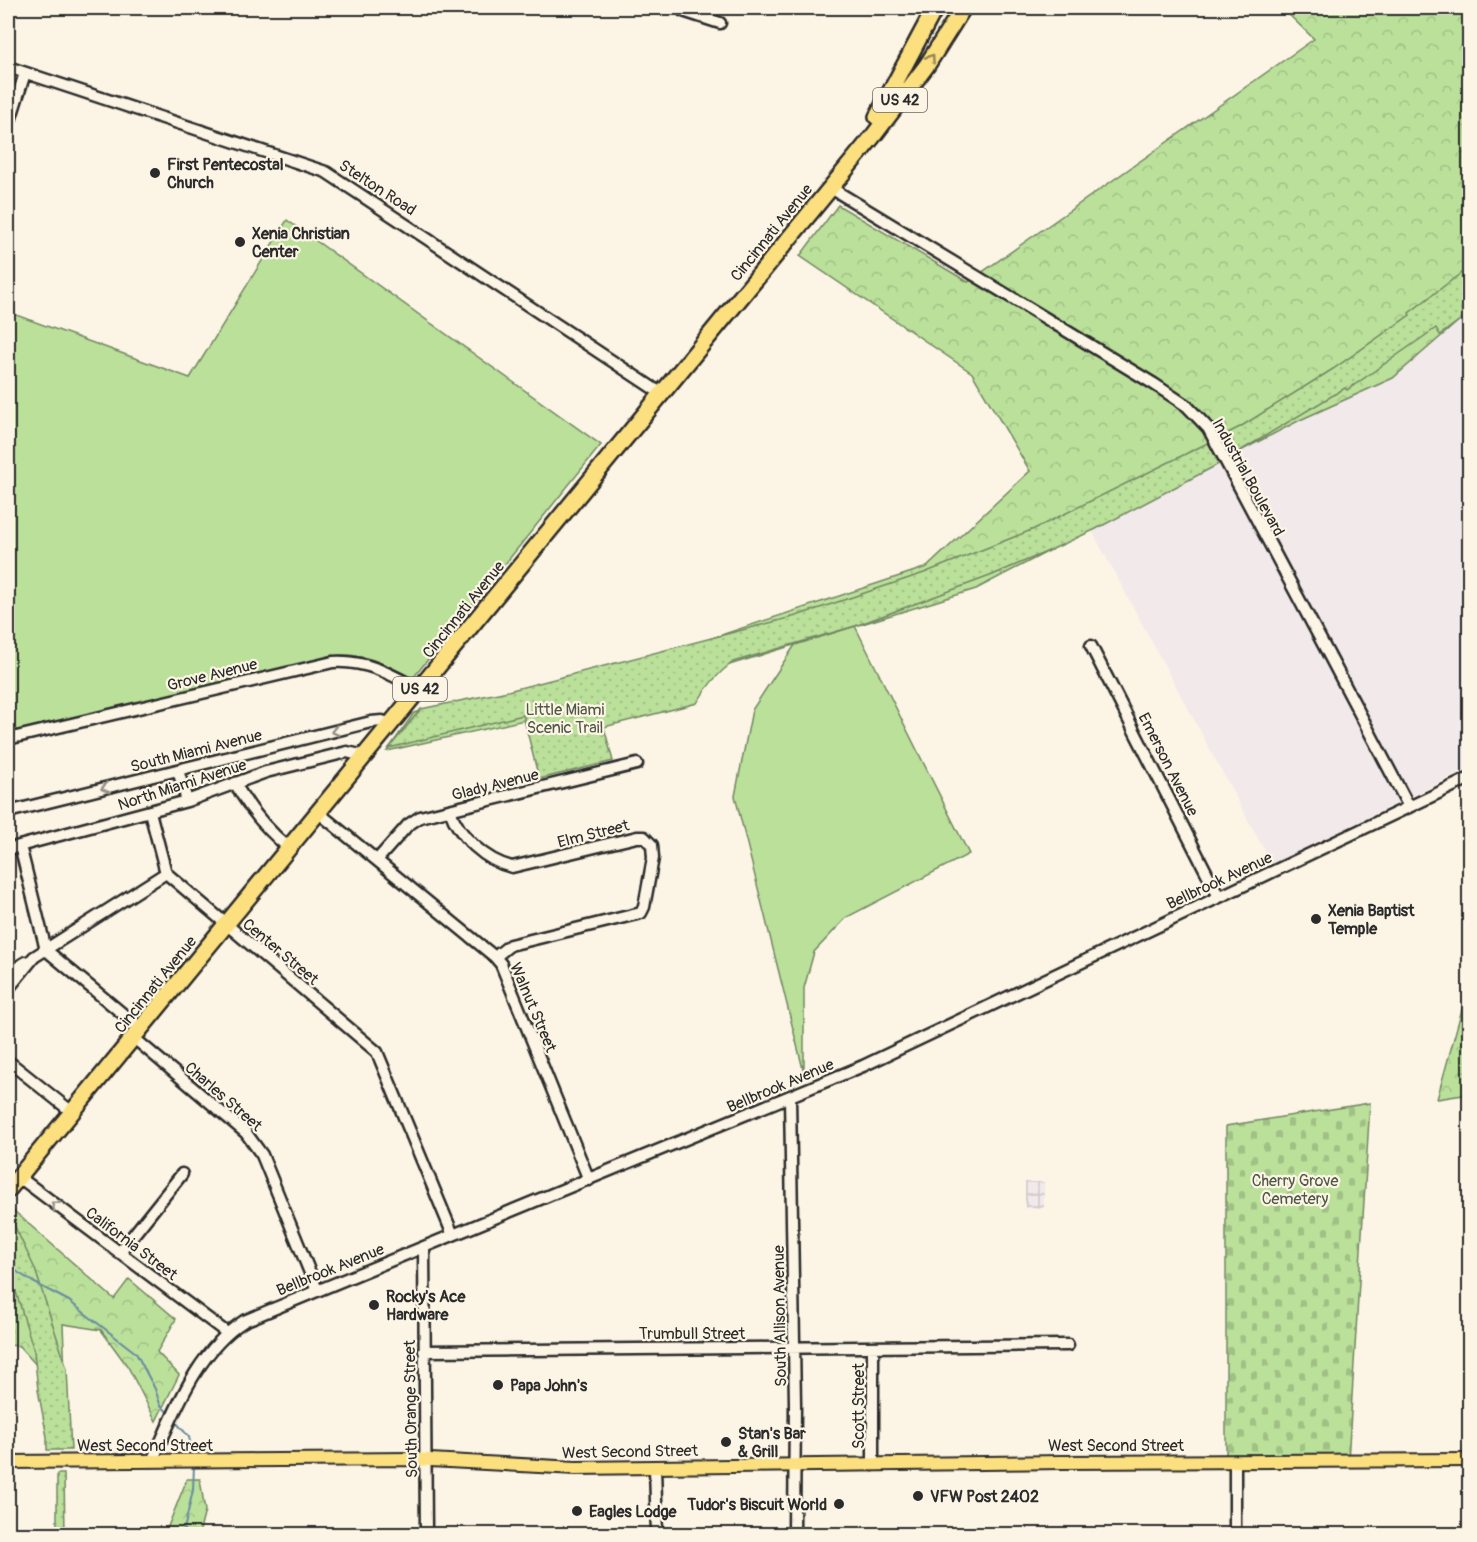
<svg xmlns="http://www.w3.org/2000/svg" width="1477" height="1542" font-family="Pangolin,sans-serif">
	<defs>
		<pattern id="industrial-grid" width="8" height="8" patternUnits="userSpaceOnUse" patternTransform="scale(1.5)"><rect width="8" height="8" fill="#f1e9ea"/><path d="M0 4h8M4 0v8" fill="none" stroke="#cfc8c9"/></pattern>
		<pattern id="forest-crowns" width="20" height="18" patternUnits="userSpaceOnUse" patternTransform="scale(1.5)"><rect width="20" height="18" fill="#bae09a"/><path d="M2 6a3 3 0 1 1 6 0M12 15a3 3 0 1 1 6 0" fill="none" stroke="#a0c085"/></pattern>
		<pattern id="cemetery-stones" width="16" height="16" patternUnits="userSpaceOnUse" patternTransform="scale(1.5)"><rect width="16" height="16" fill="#bae09a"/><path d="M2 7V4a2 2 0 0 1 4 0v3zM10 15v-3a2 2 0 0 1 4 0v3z" fill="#a0c085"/></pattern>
		<pattern id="park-dots" width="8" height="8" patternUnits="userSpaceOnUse" patternTransform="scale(1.5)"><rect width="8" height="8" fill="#bae09a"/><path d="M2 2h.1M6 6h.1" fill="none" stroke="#a0c085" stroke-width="1.8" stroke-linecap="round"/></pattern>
	</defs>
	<rect width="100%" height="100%" fill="#fcf5e5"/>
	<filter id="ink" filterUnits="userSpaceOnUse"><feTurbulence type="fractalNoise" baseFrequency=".0167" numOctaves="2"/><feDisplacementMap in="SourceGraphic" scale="12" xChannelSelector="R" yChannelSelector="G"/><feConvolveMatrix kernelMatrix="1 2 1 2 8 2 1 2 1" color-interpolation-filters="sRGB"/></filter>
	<g filter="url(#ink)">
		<!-- built -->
		<path fill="#f1e9ea" d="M1469,312v456l-197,96 -181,-335 209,-109 93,-42z"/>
		<!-- industrial -->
		<path fill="url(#industrial-grid)" d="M1025,1182h19v26h-19z"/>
		<!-- green -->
		<path fill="#bae09a" stroke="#728662" stroke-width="1.5" d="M287,220l314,225 -188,233c-25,-12 -45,-24 -72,-23l-333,78v-421l182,66z
			M855,626l114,228 -122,63 -33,35 -10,36v85l-69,-277 17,-86 43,-65z"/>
		<!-- forest -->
		<path fill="url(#forest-crowns)" stroke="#728662" stroke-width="1.5" d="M1282,8h187v304l-76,66 -93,42 -324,169 -354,109 -235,53 27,-38 207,-45 306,-101 103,-96 -58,-98 -172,-117 38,-51 130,77 346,-243z
			M1469,984v110l-32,5z
			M14,1211l100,88 15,-20 47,40 -19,33 22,23 -23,46 -28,-54 -27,-37 -38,-6 5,124 -29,-80 -20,-22 -11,-1v-127z
			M187,1479h13l5,32 -6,23h-34z"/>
		<!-- cemetery -->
		<path fill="url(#cemetery-stones)" stroke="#728662" stroke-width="1.5" d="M1370,1103l-22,358h-122v-335z"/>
		<!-- park -->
		<path fill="url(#park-dots)" stroke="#728662" stroke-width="1.5" d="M1469,267v46l-29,22 -4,-7 -89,62 -2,-2 -130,78 -119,63 -52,24 -54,23 -135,50 -122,36c-15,11 -27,25 -36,41l-93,24 9,34 -74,18 -16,-64 -134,33 32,-39 87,-18 288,-75 128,-43 110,-44 206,-102 93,-58 77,-54 -1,-2z
			M8,1212l27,57 32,100 4,81h-24v-13l-9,-47 -4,-39 -20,-66 -6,-11z
			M57,1474h7l1,60h-8z"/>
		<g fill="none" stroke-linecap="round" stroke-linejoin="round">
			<!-- stream -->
			<path stroke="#688ba1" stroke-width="2" d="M8,1266l25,16 36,19 67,52 19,36 5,15 9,10
				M175,1421l14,16 4,20
				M183,1534l10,-44 1,-24"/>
			<!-- minor casing -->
			<g stroke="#2b2b2b" stroke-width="15">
				<path id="minor" d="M684,8l-1,3 37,12
					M8,67l318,105 336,222
					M8,127l17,-54
					M831,188l323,196 33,22 21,22c67,127 135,252 201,379
					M1091,646l128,251
					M8,739l325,-77c33,-2 58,12 87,28
					M178,770l9,31
					M235,783c14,26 32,47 55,66
					M450,810c8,26 36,51 62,57l125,-30h7l8,8 1,13 -9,49 -3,6 -131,32 -15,12
					M8,812l363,-90 11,-1 10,3
					M150,812l16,61 211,179 76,183
					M319,813l176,144 6,7 88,216
					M20,846l26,104 95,79
					M8,849l179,-48 79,-29 81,-20 18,4
					M377,860l31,-35 12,-8 217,-53
					M8,973l18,-11
					M8,989l26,-32 132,-84
					M134,1038l112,95 16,22 55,135
					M8,1061l64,51
					M790,1097l5,307 -1,130
					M19,1177l208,156
					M424,1247l2,287
					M119,1253l63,-79
					M873,1347v118
					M424,1351l644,-6
					M152,1461c23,-49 44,-109 92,-140l619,-255 607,-288
					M655,1467l2,67
					M1235,1534v-73"/>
			</g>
			<!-- major casing -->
			<g stroke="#2b2b2b" stroke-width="16">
				<path id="major" d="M8,1462l404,-3 164,9 486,-6 408,-2"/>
			</g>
			<!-- highway casing -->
			<g stroke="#2b2b2b" stroke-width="20">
				<path id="highway" d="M877,117l58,-109
					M8,1190l866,-1055 53,-70 36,-57"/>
			</g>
			<!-- minor -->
			<use href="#minor" stroke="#fcf5e5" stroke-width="10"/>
			<!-- major -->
			<use href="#major" stroke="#fce080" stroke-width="12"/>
			<!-- highway -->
			<use href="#highway" stroke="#fce080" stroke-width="15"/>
		</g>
		<!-- one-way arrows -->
		<defs><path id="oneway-chevron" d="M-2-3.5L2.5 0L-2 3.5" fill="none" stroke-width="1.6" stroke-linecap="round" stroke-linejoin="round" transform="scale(1.5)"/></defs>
		<use stroke="#948656" href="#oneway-chevron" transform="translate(931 58) rotate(-56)"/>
		<g stroke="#949088">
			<use href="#oneway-chevron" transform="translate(335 731) rotate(166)"/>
			<use href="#oneway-chevron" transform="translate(105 788) rotate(166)"/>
			<use href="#oneway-chevron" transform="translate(55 1205) rotate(-143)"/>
		</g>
	</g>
	<!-- markers -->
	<g fill="#2b2b2b" stroke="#fcf5e5" stroke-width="2">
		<circle cx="155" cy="173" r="6"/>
		<circle cx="240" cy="242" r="6"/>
		<circle cx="1316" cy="919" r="6"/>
		<circle cx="374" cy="1305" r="6"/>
		<circle cx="498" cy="1385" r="6"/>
		<circle cx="726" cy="1442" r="6"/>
		<circle cx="918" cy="1496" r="6"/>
		<circle cx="839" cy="1504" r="6"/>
		<circle cx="577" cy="1511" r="6"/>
	</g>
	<g text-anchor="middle" stroke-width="4.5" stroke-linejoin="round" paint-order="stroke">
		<!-- shield labels -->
		<g fill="#fcf5e5" stroke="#6a6863" stroke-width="1.5">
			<rect x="873" y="88" width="54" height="24" rx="4.5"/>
			<rect x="393" y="677" width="54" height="24" rx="4.5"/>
		</g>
		<g font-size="15" font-weight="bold" fill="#2b2b2b">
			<text x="900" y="105">US 42</text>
			<text x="420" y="694">US 42</text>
		</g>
		<!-- poi labels -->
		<g font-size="16" font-weight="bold" fill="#2b2b2b" stroke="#fcf5e5" text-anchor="start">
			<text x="167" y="170">First Pentecostal<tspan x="167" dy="18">Church</tspan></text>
			<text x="252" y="239">Xenia Christian<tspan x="252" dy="18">Center</tspan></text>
			<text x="1328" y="916">Xenia Baptist<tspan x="1328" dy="18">Temple</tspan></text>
			<text x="386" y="1302">Rocky's Ace<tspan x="386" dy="18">Hardware</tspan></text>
			<text x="510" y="1391">Papa John's</text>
			<text x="738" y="1439">Stan's Bar<tspan x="738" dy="18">&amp; Grill</tspan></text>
			<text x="930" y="1502">VFW Post 2402</text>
			<text x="827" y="1510" text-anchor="end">Tudor's Biscuit World</text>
			<text x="589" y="1517">Eagles Lodge</text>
		</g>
		<!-- street labels -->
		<g font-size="16" fill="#2b2b2b" stroke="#fcf5e5">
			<text transform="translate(378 187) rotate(33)" y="6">Stelton Road</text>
			<text transform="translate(771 232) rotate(-51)" y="6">Cincinnati Avenue</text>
			<text transform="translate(1249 477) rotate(61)" y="6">Industrial Boulevard</text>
			<text transform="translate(463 609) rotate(-51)" y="6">Cincinnati Avenue</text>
			<text transform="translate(212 674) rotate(-14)" y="6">Grove Avenue</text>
			<text transform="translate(196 750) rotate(-14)" y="6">South Miami Avenue</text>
			<text transform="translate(1169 764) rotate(63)" y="6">Emerson Avenue</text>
			<text transform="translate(182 784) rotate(-18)" y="6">North Miami Avenue</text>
			<text transform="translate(495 784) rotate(-14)" y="6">Glady Avenue</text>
			<text transform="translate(593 833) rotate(-14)" y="6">Elm Street</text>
			<text transform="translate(1219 880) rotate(-25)" y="6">Bellbrook Avenue</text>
			<text transform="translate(281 951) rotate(40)" y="6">Center Street</text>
			<text transform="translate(155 984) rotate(-51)" y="6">Cincinnati Avenue</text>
			<text transform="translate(534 1007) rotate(67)" y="6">Walnut Street</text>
			<text transform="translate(780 1085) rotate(-23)" y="6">Bellbrook Avenue</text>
			<text transform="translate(224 1096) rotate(41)" y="6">Charles Street</text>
			<text transform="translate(132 1243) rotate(37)" y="6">California Street</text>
			<text transform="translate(330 1269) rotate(-22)" y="6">Bellbrook Avenue</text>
			<text transform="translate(779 1316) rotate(-91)" y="6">South Allison Avenue</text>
			<text x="692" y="1339">Trumbull Street</text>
			<text transform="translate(858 1406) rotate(-90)" y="6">Scott Street</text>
			<text transform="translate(410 1409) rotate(-91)" y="6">South Orange Street</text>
			<text x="145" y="1451">West Second Street</text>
			<text x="1116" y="1451">West Second Street</text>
			<text transform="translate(630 1451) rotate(-1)" y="6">West Second Street</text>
		</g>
		<!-- park labels -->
		<g font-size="16" fill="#4f5847" stroke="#fcf5e5">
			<text x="565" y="715">Little Miami<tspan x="565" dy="18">Scenic Trail</tspan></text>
			<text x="1295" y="1186">Cherry Grove<tspan x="1295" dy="18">Cemetery</tspan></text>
		</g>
	</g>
	<!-- margin -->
	<rect width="1477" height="1542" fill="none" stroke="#fcf5e5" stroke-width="30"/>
	<rect x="15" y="15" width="1447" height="1512" fill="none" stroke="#2b2b2b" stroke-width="2" filter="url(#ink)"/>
</svg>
